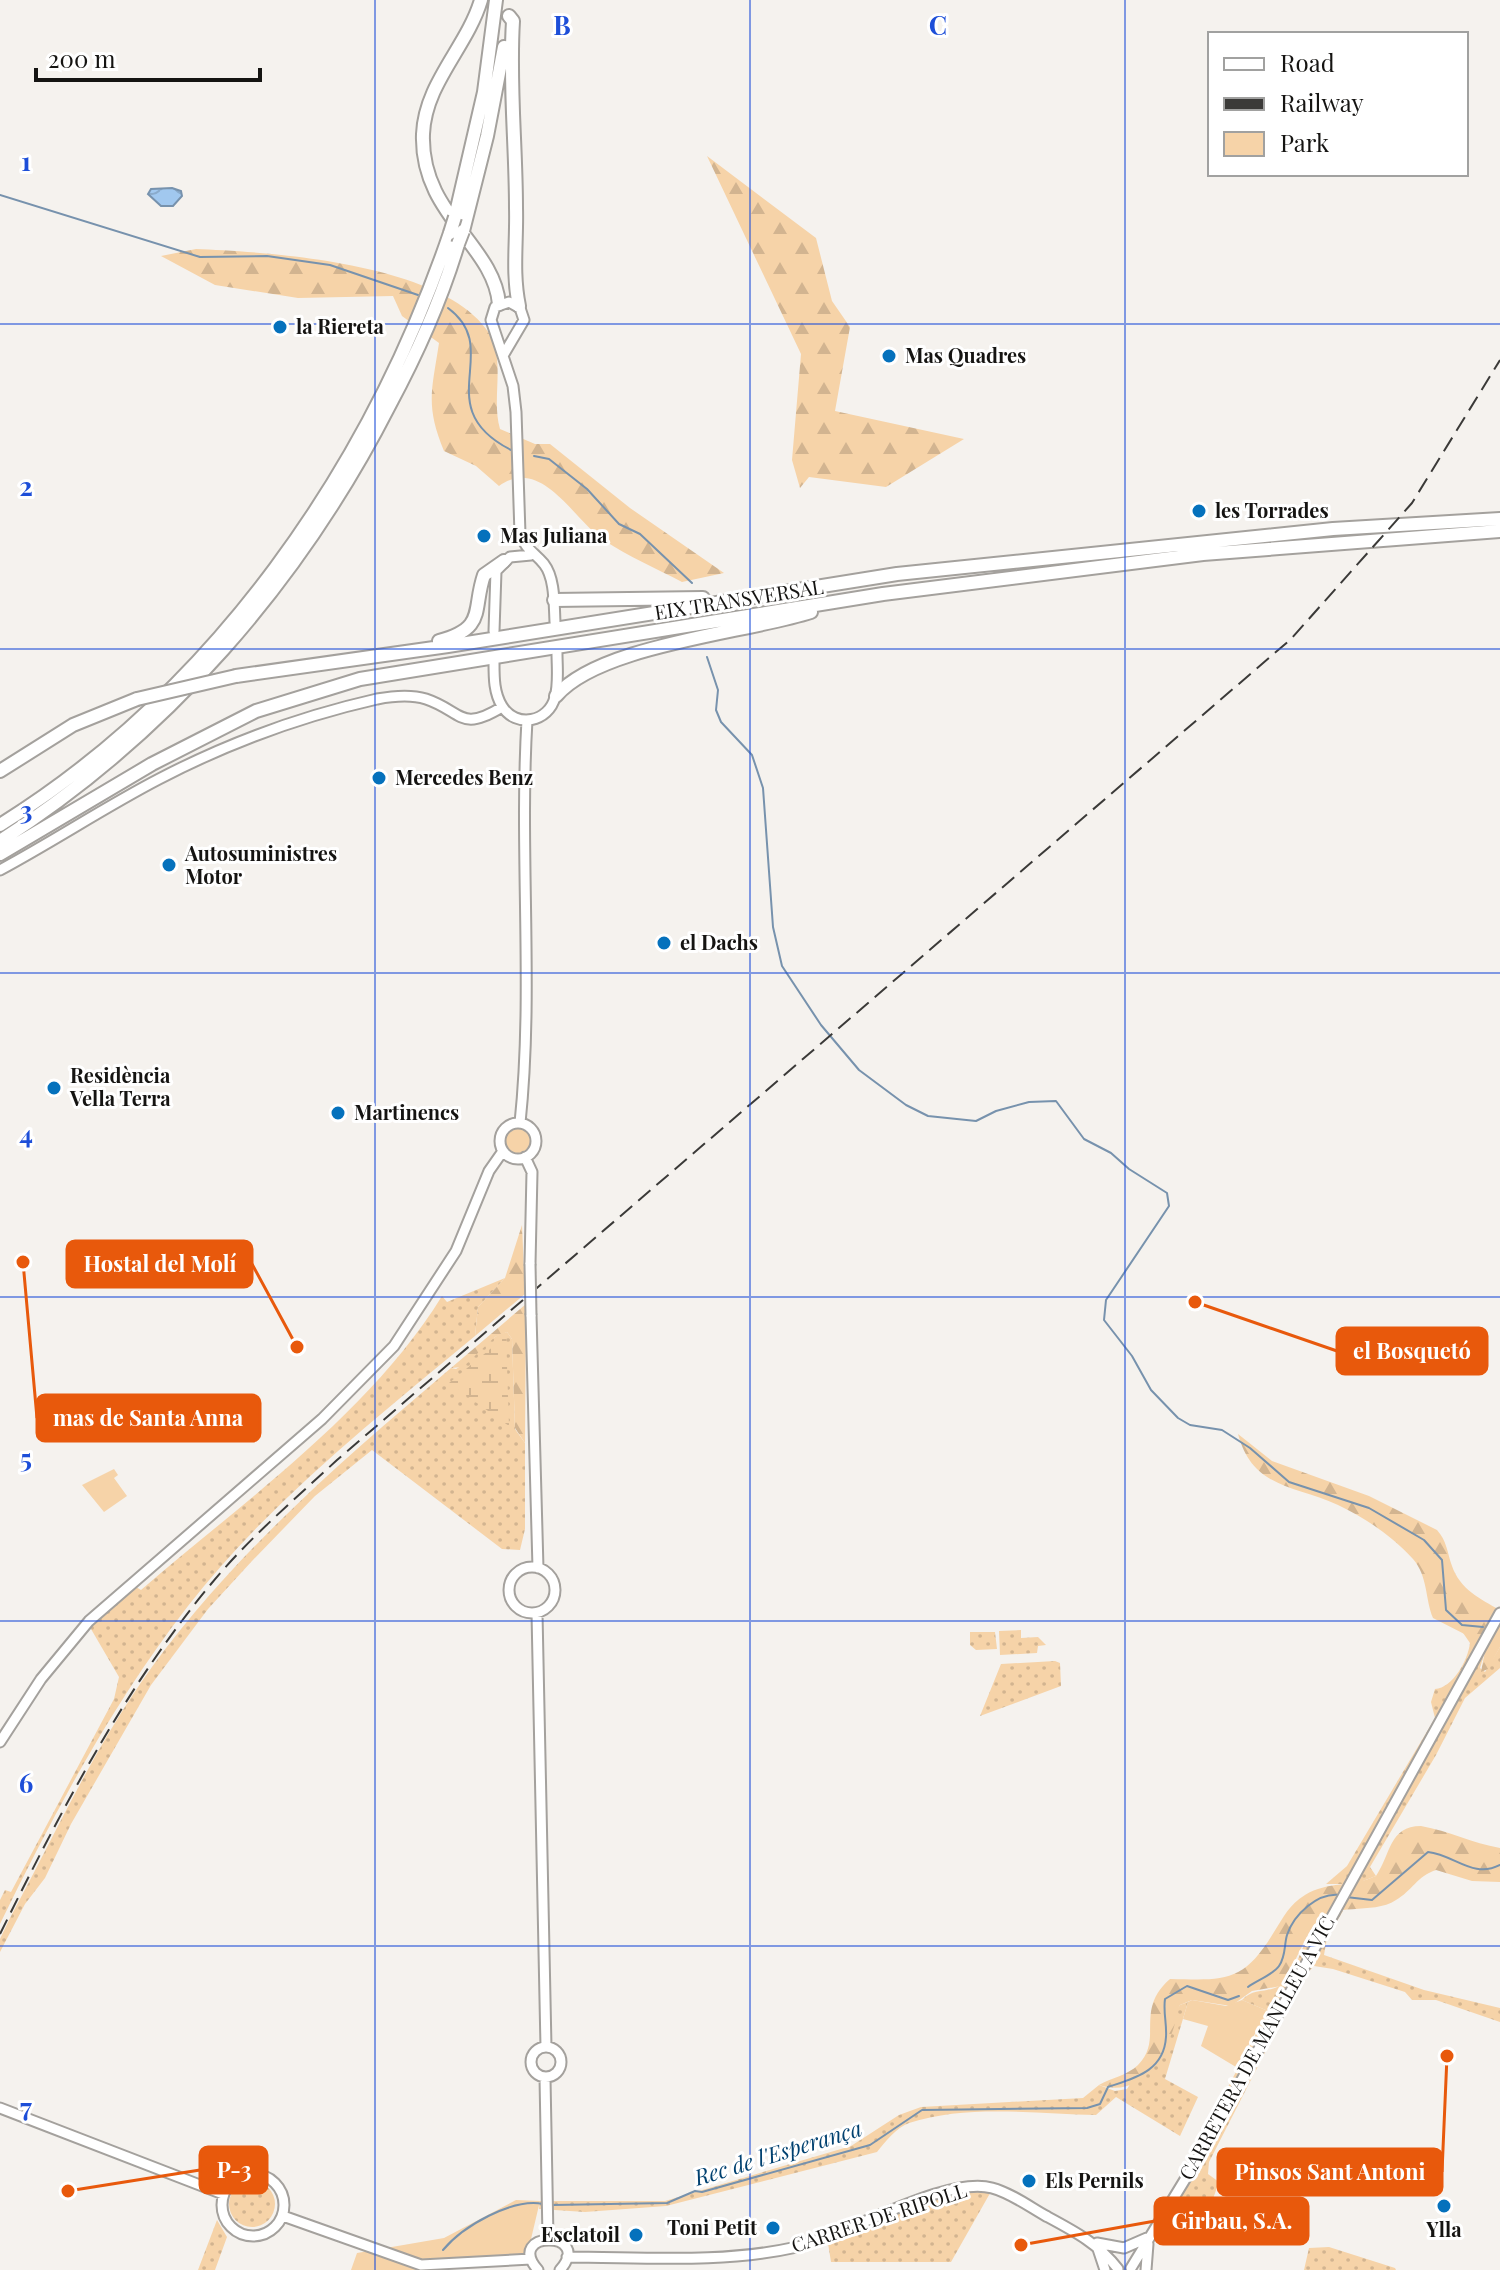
<svg xmlns="http://www.w3.org/2000/svg" width="1500" height="2270" font-family="'Playfair Display',serif">
	<defs>
		<pattern id="grass-dots" width="8" height="8" patternUnits="userSpaceOnUse" patternTransform="scale(2)"><rect width="8" height="8" fill="#f6d3a8"/><path d="M2 2h.1M6 6h.1" fill="none" stroke="#d2b490" stroke-width="1.8" stroke-linecap="round"/></pattern>
		<pattern id="forest-firs" width="22" height="20" patternUnits="userSpaceOnUse" patternTransform="scale(2)"><rect width="22" height="20" fill="#f6d3a8"/><path d="M5 1l3.5 6h-7zM16 11l3.5 6h-7z" fill="#d2b490"/></pattern>
		<pattern id="wetland-marsh" width="20" height="14" patternUnits="userSpaceOnUse" patternTransform="scale(2)"><rect width="20" height="14" fill="#f6d3a8"/><path d="M1 5h8M5 5V1M11 12h8M15 12V8" fill="none" stroke="#d2b490"/></pattern>
		<pattern id="water-waves" width="16" height="10" patternUnits="userSpaceOnUse" patternTransform="scale(2)"><rect width="16" height="10" fill="#a1c8ef"/><path d="M0 5q4-4 8 0t8 0" fill="none" stroke="#8aabcc"/></pattern>
	</defs>
	<rect width="100%" height="100%" fill="#f5f2ee"/>
	<!-- grass -->
	<path fill="url(#grass-dots)" d="M505,1278l-27,29 -3,29c-100,83 -207,167 -287,270 -76,98 -134,207 -188,318v-24l5,-10 6,2 103,-193 5,-22 -28,-48 1,-5 44,-37 5,3c103,-89 229,-177 301,-294l5,6z
		M507,1332l5,7 3,90 10,14v86l-5,21 -18,-1 -130,-99 -57,46 -63,65 -44,48 -57,76 -80,139 -26,54 -20,26 -25,48v-13l10,-21c42,-78 80,-161 130,-234 85,-123 198,-220 311,-316l5,1c18,-10 32,-33 51,-37z
		M1021,1630v8l17,-1 8,8 -8,1 -1,7 -37,2 -1,-24z
		M1461,1630l21,13 3,8 -5,17 5,4 15,-25v21l-35,30 -29,57 -66,112 6,9 -21,8h-29l21,-18 88,-148 -4,-16 4,-13c18,-1 33,-29 35,-46z
		M970,1632h25l2,17 -21,1 -6,-5z
		M1055,1661l5,2 1,23 -81,30 21,-52z
		M1335,1911h8l-16,27 -3,17 100,35 76,18v14l-64,-22h-24l-7,-8 -72,-23 -19,-3 -11,12 -94,184 -1,12 11,8c-12,33 -14,50 -55,42l44,-71 -11,-7 71,-135 -26,-11c12,-14 28,-5 41,-17 22,-22 19,-60 52,-72z
		M1188,2002l-23,77 33,18 -18,39 -64,-39 -20,18c-60,-1 -129,-11 -187,8 -13,5 -23,18 -32,29l-211,54 -81,6 -46,-3 1,-8h125l186,-55 48,-31 22,-8 162,-9 16,-13 16,6 12,-2 53,-84z
		M229 2204a23 23 0 1 1 46 0a23 23 0 1 1-46 0Z
		M993,2188l-42,74h-120l-4,-25 106,-41z
		M217,2220l10,17 -12,33h-17z
		M1329,2247l66,21 1,2h-92l5,-22z"/>
	<!-- forest -->
	<path fill="url(#forest-firs)" d="M707,156l109,82 16,63 18,26 -15,84 129,28 -78,48 -77,-10 -9,11 -8,-28 9,-106z
		M196,249c75,3 248,14 293,84 17,28 2,66 11,96l35,15h15l80,64 94,65 -42,9c-25,-13 -54,-26 -77,-41 -31,-20 -63,-86 -106,-55l-23,-20 -32,-15c-19,-46 -12,-61 -5,-108l-37,-27 -9,-20 -95,2 -83,-13 -54,-29z
		M522,1225l3,69 -50,42 3,-29 27,-29z
		M526,1304l-1,139 -10,-15 -3,-89 -5,-7 -12,5 -32,30 -12,1z
		M1238,1434l34,27 97,35 68,34c10,11 10,22 15,36 8,23 28,33 48,44v37l-12,22 -7,3 4,-21 -3,-8 -49,-25c-8,-19 -5,-42 -20,-59 -20,-22 -47,-41 -75,-54 -44,-20 -85,-16 -100,-71z
		M1421,1826c28,5 51,17 79,22v34l-28,-1 -36,-11c-19,6 -24,21 -40,30 -24,16 -64,0 -82,25 -13,19 -20,42 -33,61l-29,5 -21,15 -39,-6 -12,5c-4,8 -4,17 -7,25 -12,33 -35,68 -74,55 12,-7 29,-10 39,-20 26,-26 -4,-55 32,-86 54,1 73,5 104,-47 10,-16 15,-27 31,-37 23,-14 47,-8 71,-19 15,-22 13,-50 45,-50z"/>
	<!-- wetland -->
	<path fill="url(#wetland-marsh)" d="M506,1336l3,90 -60,-43z"/>
	<!-- green -->
	<path fill="#f6d3a8" d="M505 1142a13 13 0 1 1 26 0a13 13 0 1 1-26 0Z
		M114,1469l4,6 -4,3 13,18 -23,16 -22,-27z
		M1192,2000l34,6 16,-6 26,11 -32,56 -35,-21 7,-20 -25,-7 5,-17z
		M516,2200l24,1 -13,55 -106,9 -4,5h-66l6,-17 87,-15z"/>
	<!-- water -->
	<path fill="url(#water-waves)" stroke="#7792ad" stroke-width="2" d="M172,188l9,3 1,5 -9,10h-12l-13,-12 3,-5z"/>
	<g fill="none" stroke-linecap="round" stroke-linejoin="round">
		<!-- stream -->
		<path stroke="#7792ad" stroke-width="2" d="M0,195l200,62 67,-1 63,9 88,30
			M448,308c57,42 -21,99 63,142
			M534,456l15,3 38,30 32,35 21,10 52,49
			M707,657l11,33 -2,20 5,12 31,33 11,33 10,139 9,39 39,59 38,45 47,35 22,11 48,5 20,-10 33,-9 27,-1 28,38 27,14 18,16 38,24 2,13 -63,94 -2,20 28,36 19,34 27,28 12,7 32,5 28,18 39,34 80,26 55,32 18,20 4,50 16,15 21,2
			M1346,1897l26,3 56,-48c27,3 45,27 72,13
			M1248,1987c8,-6 26,-13 31,-21 7,-10 5,-21 8,-31 7,-21 31,-43 53,-40
			M553,2205l114,-2 28,-12 7,1 168,-47 52,-35 165,-2 13,-4 8,-17c27,-9 56,-16 58,-50 1,-13 -3,-25 -1,-38l22,-13 41,14 11,-4
			M443,2250c20,-24 69,-52 100,-46"/>
		<!-- minor casing -->
		<g stroke="#a4a19d" stroke-width="13">
			<path id="minor" d="M504,354l20,-34 -4,-12 -11,-6 -14,5 -4,13 22,66 3,26 4,122c6,16 14,18 24,30 11,14 10,40 11,58
				M494,631l2,-60 14,-14 21,-2
				M494,663c0,15 0,30 8,43 14,23 47,16 53,-9 4,-13 2,-30 2,-44
				M0,870c54,-29 105,-63 159,-91 69,-36 143,-63 218,-80 16,-3 33,-5 49,0 36,12 34,34 76,8
				M520,1123c14,-134 -1,-268 7,-403
				M500 1141a18 18 0 1 1 36 0a18 18 0 1 1-36 0Z
				M525,1157l7,15 -2,92
				M531,1315l7,253
				M509 1590a23 23 0 1 1 46 0a23 23 0 1 1-46 0Z
				M537,1613l9,434
				M0,1742l41,-63 48,-58 233,-202 72,-73 62,-95 33,-80 14,-20
				M531 2062a15 15 0 1 1 30 0a15 15 0 1 1-30 0Z
				M545,2078l3,160
				M0,2108l223,86
				M222 2205a31 31 0 1 1 62 0a31 31 0 1 1-62 0Z
				M283,2216l138,49 110,-6
				M1097,2243l27,5 23,-10
				M1098,2249l7,21
				M567,2257c76,0 154,7 230,-10 49,-11 149,-72 195,-59 19,5 38,19 54,28 28,15 53,28 72,53
				M1131,2268l72,-118 297,-537
				M538,2270c-35,-40 57,-40 22,0
				M1146,2270l2,-26"/>
		</g>
		<!-- highway casing -->
		<g stroke="#a4a19d" stroke-width="16">
			<path id="highway" d="M481,0c-14,47 -56,83 -58,134 -3,80 71,111 76,170
				M509,16l4,5c-4,63 3,124 3,187 1,34 -4,64 3,98
				M455,217l29,-125 12,-92
				M463,231l24,-95 17,-89
				M554,600l149,-2
				M439,641c48,-13 33,-31 45,-66l20,-14
				M236,676l212,-30 449,-72 436,-45 167,-10
				M556,696c43,-51 190,-63 255,-84
				M0,771l73,-46 64,-26
				M0,825c215,-134 369,-354 450,-592
				M0,841c167,-107 299,-259 389,-435 28,-52 52,-105 69,-162
				M0,854l152,-90 104,-53 104,-32 523,-85 320,-40 297,-23"/>
		</g>
		<!-- minor -->
		<use href="#minor" stroke="#fff" stroke-width="9"/>
		<!-- highway -->
		<use href="#highway" stroke="#fff" stroke-width="12"/>
		<!-- rail -->
		<path stroke="#3b3a38" stroke-width="2" stroke-dasharray="16 8" stroke-linecap="butt" d="M0,1934c61,-123 123,-244 211,-350 37,-45 83,-84 126,-124l954,-821 121,-136 88,-143"/>
		<!-- minor-bridge casing -->
		<g stroke="#a4a19d" stroke-width="13" stroke-linecap="butt">
			<path id="minor-bridge" d="M530,1264l1,51"/>
		</g>
		<!-- highway-bridge casing -->
		<g stroke="#a4a19d" stroke-width="16" stroke-linecap="butt">
			<path id="highway-bridge" d="M450,233l5,-16
				M458,244l5,-13
				M137,699l99,-23"/>
		</g>
		<!-- minor-bridge -->
		<use href="#minor-bridge" stroke="#fff" stroke-width="9"/>
		<!-- highway-bridge -->
		<use href="#highway-bridge" stroke="#fff" stroke-width="12"/>
	</g>
	<!-- grid -->
	<path fill="none" stroke="#1d4ed8" stroke-width="2" stroke-opacity="0.55" d="M375,0v2270M750,0v2270M1125,0v2270M0,324h1500M0,649h1500M0,973h1500M0,1297h1500M0,1621h1500M0,1946h1500"/>
	<!-- markers -->
	<g fill="#0571bc" stroke="#fff" stroke-width="3">
		<circle cx="280" cy="327" r="8"/>
		<circle cx="889" cy="356" r="8"/>
		<circle cx="1199" cy="511" r="8"/>
		<circle cx="484" cy="536" r="8"/>
		<circle cx="379" cy="778" r="8"/>
		<circle cx="169" cy="865" r="8"/>
		<circle cx="664" cy="943" r="8"/>
		<circle cx="54" cy="1088" r="8"/>
		<circle cx="338" cy="1113" r="8"/>
		<circle cx="1029" cy="2181" r="8"/>
		<circle cx="1444" cy="2206" r="8"/>
		<circle cx="773" cy="2228" r="8"/>
		<circle cx="636" cy="2235" r="8"/>
	</g>
	<g text-anchor="middle" stroke-width="6" stroke-linejoin="round" paint-order="stroke">
		<!-- poi labels -->
		<g font-size="20" font-weight="bold" fill="#151412" stroke="#fff" text-anchor="start">
			<text x="296" y="334">la Riereta</text>
			<text x="905" y="363">Mas Quadres</text>
			<text x="1215" y="518">les Torrades</text>
			<text x="500" y="543">Mas Juliana</text>
			<text x="395" y="785">Mercedes Benz</text>
			<text x="185" y="861">Autosuministres<tspan x="185" dy="23">Motor</tspan></text>
			<text x="680" y="950">el Dachs</text>
			<text x="70" y="1083">Residència<tspan x="70" dy="23">Vella Terra</tspan></text>
			<text x="354" y="1120">Martinencs</text>
			<text x="1045" y="2188">Els Pernils</text>
			<text x="757" y="2235" text-anchor="end">Toni Petit</text>
			<text x="1444" y="2237" text-anchor="middle">Ylla</text>
			<text x="620" y="2242" text-anchor="end">Esclatoil</text>
		</g>
		<!-- street labels -->
		<g font-size="20" fill="#151412" stroke="#fff">
			<text transform="translate(739 600) rotate(-9)" y="7">EIX TRANSVERSAL</text>
			<text transform="translate(1257 2048) rotate(-61)" y="7">CARRETERA DE MANLLEU A VIC</text>
			<text transform="translate(879 2218) rotate(-18)" y="7">CARRER DE RIPOLL</text>
		</g>
		<!-- water labels -->
		<g font-size="22" font-style="italic" fill="#014170" stroke="#fff">
			<text transform="translate(778 2153) rotate(-17)" y="8">Rec de l'Esperança</text>
		</g>
	</g>
	<g font-size="26" text-anchor="middle" font-weight="bold" fill="#1d4ed8" stroke="#fff" stroke-width="6" stroke-linejoin="round" paint-order="stroke">
		<text x="562" y="35">B</text>
		<text x="938" y="35">C</text>
		<text x="26" y="171">1</text>
		<text x="26" y="496">2</text>
		<text x="26" y="820">3</text>
		<text x="26" y="1144">4</text>
		<text x="26" y="1468">5</text>
		<text x="26" y="1793">6</text>
		<text x="26" y="2117">7</text>
	</g>
	<!-- callouts -->
	<path fill="none" stroke="#e8590c" stroke-width="3" d="M297 1347L252 1264M1195 1302L1337 1351M23 1262L37 1418M68 2191L200 2170M1447 2056L1442 2172M1021 2245L1155 2221"/>
	<g fill="#e8590c" stroke="#fff" stroke-width="3">
		<circle cx="297" cy="1347" r="8"/>
		<circle cx="1195" cy="1302" r="8"/>
		<circle cx="23" cy="1262" r="8"/>
		<circle cx="68" cy="2191" r="8"/>
		<circle cx="1447" cy="2056" r="8"/>
		<circle cx="1021" cy="2245" r="8"/>
	</g>
	<g fill="#e8590c" stroke="#e8590c" stroke-width="3">
		<rect x="67" y="1241" width="185" height="46" rx="8"/>
		<rect x="1337" y="1328" width="150" height="46" rx="8"/>
		<rect x="37" y="1395" width="223" height="46" rx="8"/>
		<rect x="200" y="2147" width="67" height="46" rx="8"/>
		<rect x="1218" y="2149" width="224" height="46" rx="8"/>
		<rect x="1155" y="2198" width="153" height="46" rx="8"/>
	</g>
	<g font-size="22" text-anchor="middle" font-weight="bold" fill="#fff">
		<text x="160" y="1272">Hostal del Molí</text>
		<text x="1412" y="1359">el Bosquetó</text>
		<text x="148" y="1426">mas de Santa Anna</text>
		<text x="234" y="2178">P-3</text>
		<text x="1330" y="2180">Pinsos Sant Antoni</text>
		<text x="1232" y="2229">Girbau, S.A.</text>
	</g>
	<!-- legend -->
	<rect x="1208" y="32" width="260" height="144" fill="#ffffff" stroke="#a1a1a0" stroke-width="2"/>
	<rect x="1224" y="58" width="40" height="12" fill="#ffffff" stroke="#a1a1a0" stroke-width="2"/>
	<text x="1280" y="72" font-size="24" fill="#151412">Road</text>
	<rect x="1224" y="98" width="40" height="12" fill="#3b3a38" stroke="#a1a1a0" stroke-width="2"/>
	<text x="1280" y="112" font-size="24" fill="#151412">Railway</text>
	<rect x="1224" y="132" width="40" height="24" fill="#f6d3a8" stroke="#a1a1a0" stroke-width="2"/>
	<text x="1280" y="152" font-size="24" fill="#151412">Park</text>
	<!-- scale -->
	<path d="M36 68v12h224v-12" fill="none" stroke="#151412" stroke-width="4"/>
	<text x="48" y="68" font-size="24" fill="#151412" stroke="#ffffff" stroke-width="6" paint-order="stroke">200 m</text>
</svg>
